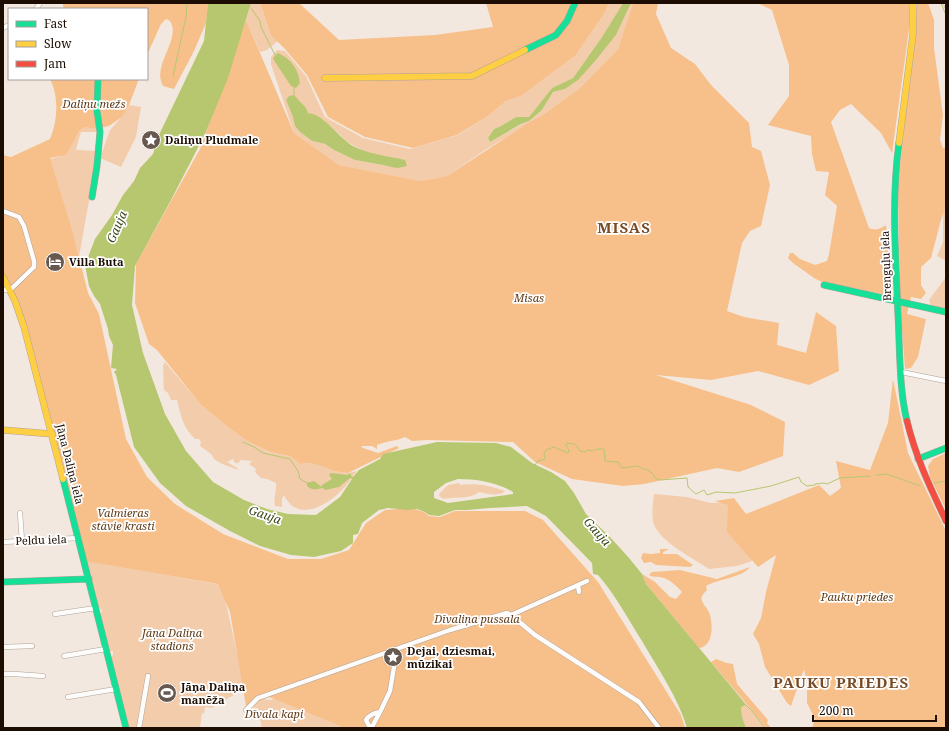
<svg xmlns="http://www.w3.org/2000/svg" width="949" height="731" font-family="'Noto Serif',serif">
	<rect width="100%" height="100%" fill="#f3e8df"/>
	<!-- green -->
	<path fill="#f3ccac" fill-rule="evenodd" d="M251,3h9l11,31 7,7 -11,9 -7,2 -14,-32z
		M609,3h14l-21,34 -29,41 -21,10 -23,29h-13l-15,9 -7,3 -6,9 2,4 32,-18 7,-3 13,-11 11,-18 12,-3 31,-29 20,-25 15,-32h2l-15,46 -37,38 -38,28 -58,35 -38,26 -27,5 -81,-16 -45,-32 -23,-69v-7l6,-7 8,1 21,25 19,41 38,21 47,11 48,-14 30,-19 18,-15 15,-5 54,-40 29,-42zM286,100h13l9,13c10,1 32,20 38,28l45,26 -8,-2 -28,-5 -21,-10 -9,-6 -13,-3 -12,-9 -4,-6 -3,-9z
		M129,105l12,2 -5,30 -15,30 -21,-9 10,-28 10,-11z
		M86,127l8,2h3v3h-16l-5,17 1,1 20,1 -2,16 -16,90 -7,-28 -22,-70 17,-5 13,-24z
		M946,206v55l-9,-5 6,-14v-34z
		M946,277v33l-15,-4 -2,-6z
		M165,362l36,43 28,23 20,14 20,10 21,4 10,8 10,-1 17,5 6,3 15,2 9,-2c-6,7 -11,16 -18,22 -16,15 -43,28 -55,2l-2,4v8l-7,-1c-2,-9 2,-14 1,-23l-9,-4 -6,-1 -6,-6 1,-3 -7,-5 3,-3 -11,-1 -3,3h-3l-2,-4 -6,3 10,6 1,2 -18,-7 -6,-4 -3,-5 -11,-8 1,-4 -2,-3h-4c-12,-11 -14,-23 -18,-39h-6l-3,-7 -4,-3c-1,-8 0,-15 -1,-24z
		M459,483l1,2c15,-2 31,1 45,6 -6,6 -18,3 -26,1 -9,8 -24,4 -35,7l-4,-2 -1,-3 9,-9z
		M654,494l33,3 24,6 19,-1 22,59 -15,5 -28,3c-15,-10 -48,-27 -55,-44 -3,-9 -1,-22 0,-31z
		M86,561l136,24 23,104 -31,17 -1,2 -8,-1 -1,7 -2,-1 -2,15h-71l-18,-71 2,-2v-4h-3l-1,-2 -9,-34 2,-3v-2l-5,-4z
		M261,699l9,1 4,-1 66,27 -1,2h-77l-2,-9h-4l-3,-14z
		M744,702l11,11 12,15h-21l-4,-11 -1,-11 4,-1z"/>
	<!-- forest -->
	<path fill="#f7bf8a" d="M63,3h145l-2,20 -12,28 -20,38 -11,-3c-12,-21 19,-47 7,-65l-4,-2 -5,5 -14,31v-46h-81l-3,-2z
		M260,3h39l40,37 96,-5 58,-8 -7,-24h123l-5,11 -29,42 -54,40 -15,5 -18,15 -31,19 -44,13 -48,-11 -37,-20 -21,-42 -22,-26 -14,-14z
		M633,3h25l-2,11 15,34 24,16 16,21 38,38 3,24 9,4 9,34 -9,41 -11,5 -8,12 -15,68 17,6 35,6 -2,22 29,8 10,-41 20,14 3,45 -30,14 -51,-14 -47,9 -55,-5 95,30 34,17 -2,34 -44,16 -22,-4 -73,16 -21,2 -51,-7 -37,-17 -22,-20 -85,-2 -16,1 -7,-4c-9,4 -19,4 -28,8v4l-5,-3h-11l2,2 15,5 19,-7 2,2 -51,25 -15,-2 -6,-3 -17,-5 -10,1 -10,-8 -20,-4 -21,-10 -20,-14 -28,-23 -44,-55 -8,-6 -14,-41 1,-39 64,-115 46,-129 48,113 45,32 81,16 27,-5 83,-54 13,-7 38,-28 37,-38z
		M757,3h152l2,12 -19,138 -11,-20 -30,-29 -11,6 -9,12 38,106c7,3 11,1 17,-3l7,71 -45,-9 -20,-2 -14,-7 -21,-15 -5,-5 2,-5h3l7,6 15,6 12,-4 2,-7 8,-48 -12,-11 4,-23 -13,-1 -4,-17 -1,-18 -43,-11 21,-29v-31l-17,-55z
		M917,3h11l6,17v28l9,67 -3,25 3,8 3,-1v58l-5,15 -10,38 -10,9v18l5,8 -5,6 -10,-2 -4,17 19,5 -8,38 -7,11 -6,1 -5,-67 -2,-115z
		M50,79h89l-10,26 -7,12 -13,9 -15,3 -8,-2 -6,3 -13,24 -2,1 -15,3 22,71 16,64 11,21 27,125 21,38 28,27 48,30 65,25h33l28,-9 17,-27 19,-13 26,-2 13,4 5,4 11,1 15,-6h70l18,9 55,62 83,133 4,13h-346l1,-2 -71,-29 -16,7 -7,2 -16,-94 -12,-28 -134,-23 -60,-234 -21,-50v-122l8,2 39,-18c8,-19 9,-42 0,-60z
		M893,379l15,74 38,78v197h-134l3,-9 -8,-16v-20l-3,-14 -13,37 -4,-3 -22,-36 -6,-23 -6,-10 8,-16 5,-26 10,-37 -18,12 -31,-35 1,-27 -13,-4 19,-3 12,16 73,-29 11,11 11,-8 -5,-27 34,9 18,-47z
		M946,453v57l-16,-33 -2,-11 5,-7z
		M660,549h9l-6,3v2h14l16,11 -3,2 -34,-2 -5,-3 -7,1 -3,-5 2,-5 8,1 9,-1z
		M750,567c-8,11 -33,12 -44,19l1,4c-3,3 -7,7 -5,11 2,5 7,9 8,14 3,12 3,31 -11,33l-53,-64 -4,-10 13,8 15,15 6,2 6,-7c-4,-5 -12,-12 -18,-14 -6,-2 -10,0 -15,-3l3,-3 28,-2 37,9z
		M716,659l11,4 6,1 4,20 31,36 -1,3 4,5h-4l-56,-66z"/>
	<!-- water -->
	<path fill="#b7c76f" fill-rule="evenodd" d="M208,3h43l-23,75 -23,56 -34,66 -36,66 -3,39 11,48 22,61 21,37 27,31 31,18 23,9 21,5 28,1 24,-18 12,-18 -2,-1 -11,9 -14,3 -2,-2c-7,1 -11,3 -16,-2v-3l7,-2 8,6v-2l10,-6 -3,-4 2,-2 16,2 4,-2v3l2,1 6,-7 21,-11 3,-5 54,-12 59,1 15,4 21,16 19,9 14,9 9,12 12,21 24,23 19,21 13,16 4,10 98,118 2,3 -5,2 1,10 4,11h-59c-9,-31 -29,-59 -45,-87 -14,-22 -27,-47 -44,-66l-5,-1 -1,-11 -46,-47 -19,-10 -37,2 -23,2h-12l-16,6 -10,-1 -4,-3 -8,-3 -10,1 -19,-2 -9,2 -17,13 -4,11 -5,1v8l-12,8 -27,6 -23,-2 -31,-9 -30,-15 -44,-25 -26,-23 -26,-36 -18,-72 -2,-3 3,-3 -6,-1 2,-23 -4,-9 -1,-7 -8,-25 -6,-8 -5,-10 -4,-21 10,-26 17,-24 11,-20 11,-14 6,-13 13,-14 5,-17 46,-96zM458,479c19,0 38,3 55,13v2l-65,9 -14,-5v-6l12,-9z
		M623,3h8l-15,32 -20,25 -18,20 -13,9 -12,3 -11,18 -13,11 -8,3 -31,18 -2,-4 6,-9 7,-3 15,-9h13l23,-29 21,-10 29,-41z
		M278,53c13,6 20,15 22,30l-4,5 -5,-2 -16,-24 -2,-4z
		M294,95l12,13 2,5c16,1 32,26 45,33 15,8 35,10 52,14l2,6 -9,2 -7,-1 -8,-2 -28,-5 -21,-10 -9,-6 -13,-3 -12,-9 -5,-6 -2,-9 -7,-17 3,-4z"/>
	<g fill="none" stroke-linecap="round" stroke-linejoin="round">
		<!-- stream -->
		<path stroke="#b7c76f" stroke-width="1" d="M941,3l5,12
			M251,8l9,13 1,6 14,28
			M173,76l13,-59 1,-14
			M294,95v-9
			M243,442l11,5 9,6 27,6 8,12 2,8 7,4
			M535,465l3,-4 7,-2 -1,-5 2,-4 8,-3 14,6 1,-3 -3,-4 1,-3 8,1 5,7 5,1 2,-2c9,2 9,-2 17,-1l1,12 13,1 4,6 15,-2c7,4 15,3 18,12l5,2 27,-2 1,9 8,7 8,-4 3,5 9,-3 19,1 36,-7 28,-9 2,5 6,4 8,-1v-1l9,-1 3,1 13,-6 30,-2
			M876,475l11,-1 33,12
			M934,483l12,-2
			M746,705l6,6 13,17"/>
		<!-- street casing -->
		<g stroke="#afa398" stroke-width="5.5">
			<path id="street" d="M36,9l4,-6
				M3,28l6,-3
				M3,211l16,6 5,9 10,35v6l-24,23h-7
				M901,372l45,9
				M20,513l2,28
				M3,542l75,-4
				M578,585l1,7
				M55,614l41,-6
				M511,615l76,-34
				M3,647l29,-1
				M64,656l42,-7
				M3,674h12l28,2
				M68,697l48,-8
				M246,710l12,-12 192,-68 57,-17 4,2 24,20 104,67 20,26
				M380,712c-6,1 -11,3 -14,8l3,6 3,1 8,-15 1,-2 9,-19 7,-42
				M139,728l9,-52"/>
		</g>
		<!-- fast casing -->
		<g stroke="#afa398" stroke-width="7">
			<path id="fast" d="M525,50l31,-15 11,-14 8,-18
				M899,143c-8,57 -3,115 -1,173 2,33 1,73 9,105
				M92,197l5,-31 3,-34 -3,-21 1,-32
				M824,285l122,27
				M918,459l28,-11
				M63,479l63,249
				M3,582l86,-3"/>
		</g>
		<!-- slow casing -->
		<g stroke="#afa398" stroke-width="7">
			<path id="slow" d="M325,78l147,-2 53,-26
				M899,143l14,-109v-31
				M3,277l12,24 9,26 39,152
				M3,430l49,4"/>
		</g>
		<!-- jam casing -->
		<g stroke="#afa398" stroke-width="7">
			<path id="jam" d="M907,421c9,37 23,66 39,100"/>
		</g>
		<!-- street -->
		<use href="#street" stroke="#fdfcfa" stroke-width="4.5"/>
		<!-- fast -->
		<use href="#fast" stroke="#16e098" stroke-width="6"/>
		<!-- slow -->
		<use href="#slow" stroke="#ffcf43" stroke-width="6"/>
		<!-- jam -->
		<use href="#jam" stroke="#f24e42" stroke-width="6"/>
		<!-- rail casing -->
		<g stroke="#c3c0bd" stroke-width="2.5">
			<path id="rail" d="M944,3l2,5"/>
		</g>
		<!-- rail -->
		<use href="#rail" stroke="#fff" stroke-width="1" stroke-dasharray="3" stroke-linecap="butt"/>
	</g>
	<!-- icons -->
	<defs>
		<g id="sight-disc" transform="scale(1)"><circle r="9.5" fill="#67594f" stroke="#fff"/><path d="M0-6L1.8-2.2L6-1.7L2.9 1.2L3.7 5.4L0 3.3L-3.7 5.4L-2.9 1.2L-6-1.7L-1.8-2.2Z" fill="#fff"/></g>
		<g id="hotel-disc" transform="scale(1)"><circle r="9.5" fill="#67594f" stroke="#fff"/><path d="M-6-4.5h1.5V1H6V5H4.5V3h-9V5H-6ZM-4 0a1.8 1.8 0 1 1 3.6 0ZM.5 0V-2.5h3Q6-2.5 6 0Z" fill="#fff"/></g>
		<g id="stadium-disc" transform="scale(1)"><circle r="9.5" fill="#67594f" stroke="#fff"/><path d="M0-5a6.5 5 0 1 0 0 10a6.5 5 0 1 0 0-10ZM-3.5-1.8h7v3.6h-7Z" fill="#fff"/></g>
	</defs>
	<g fill-rule="evenodd">
		<use href="#sight-disc" x="151" y="140"/>
		<use href="#hotel-disc" x="55" y="262"/>
		<use href="#sight-disc" x="393" y="657"/>
		<use href="#stadium-disc" x="167" y="693"/>
	</g>
	<g text-anchor="middle" stroke-width="3.5" stroke-linejoin="round" paint-order="stroke">
		<!-- park labels -->
		<g font-size="11" font-style="italic" fill="#5e3915" stroke="#fff">
			<text x="94" y="108">Daliņu mežs</text>
			<text x="529" y="302">Misas</text>
			<text x="123" y="517">Valmieras<tspan x="123" dy="13">stāvie krasti</tspan></text>
			<text x="857" y="601">Pauku priedes</text>
			<text x="477" y="623">Dīvaliņa pussala</text>
			<text x="172" y="637">Jāņa Daliņa<tspan x="172" dy="13">stadions</tspan></text>
			<text x="274" y="718">Dīvala kapi</text>
		</g>
		<!-- poi labels -->
		<g font-size="11" font-weight="bold" fill="#1c0c01" stroke="#fff" text-anchor="start">
			<text x="165" y="144">Daliņu Pludmale</text>
			<text x="69" y="266">Villa Buta</text>
			<text x="407" y="655">Dejai, dziesmai,<tspan x="407" dy="13">mūzikai</tspan></text>
			<text x="181" y="691">Jāņa Daliņa<tspan x="181" dy="13">manēža</tspan></text>
		</g>
		<!-- street labels -->
		<g font-size="11" fill="#1c0c01" stroke="#fff">
			<text transform="translate(886 266) rotate(-92)" y="4">Brenguļu iela</text>
			<text transform="translate(70 464) rotate(76)" y="4">Jāņa Daliņa iela</text>
			<text transform="translate(41 540) rotate(-2)" y="4">Peldu iela</text>
		</g>
		<!-- water labels -->
		<g font-size="12" font-style="italic" fill="#3b4716" stroke="#fff">
			<text transform="translate(117 227) rotate(-66)" y="4">Gauja</text>
			<text transform="translate(265 515) rotate(19)" y="4">Gauja</text>
			<text transform="translate(597 532) rotate(48)" y="4">Gauja</text>
		</g>
		<!-- district labels -->
		<g font-size="15" font-weight="bold" letter-spacing="1" fill="#754c27" stroke="#fff">
			<text x="624" y="233">MISAS</text>
			<text x="841" y="688">PAUKU PRIEDES</text>
		</g>
	</g>
	<!-- border -->
	<rect width="949" height="731" fill="none" stroke="#1c0c01" stroke-width="8"/>
	<!-- legend -->
	<rect x="8" y="8" width="140" height="72" fill="#ffffff" stroke="#a49e99"/>
	<rect x="16" y="21" width="20" height="6" fill="#16e098" stroke="#a49e99"/>
	<text x="44" y="28" font-size="12" fill="#1c0c01">Fast</text>
	<rect x="16" y="41" width="20" height="6" fill="#ffcf43" stroke="#a49e99"/>
	<text x="44" y="48" font-size="12" fill="#1c0c01">Slow</text>
	<rect x="16" y="61" width="20" height="6" fill="#f24e42" stroke="#a49e99"/>
	<text x="44" y="68" font-size="12" fill="#1c0c01">Jam</text>
	<!-- scale -->
	<path d="M813 715v6h123v-6" fill="none" stroke="#1c0c01" stroke-width="2"/>
	<text x="819" y="715" font-size="12" fill="#1c0c01" stroke="#ffffff" stroke-width="3" paint-order="stroke">200 m</text>
</svg>
